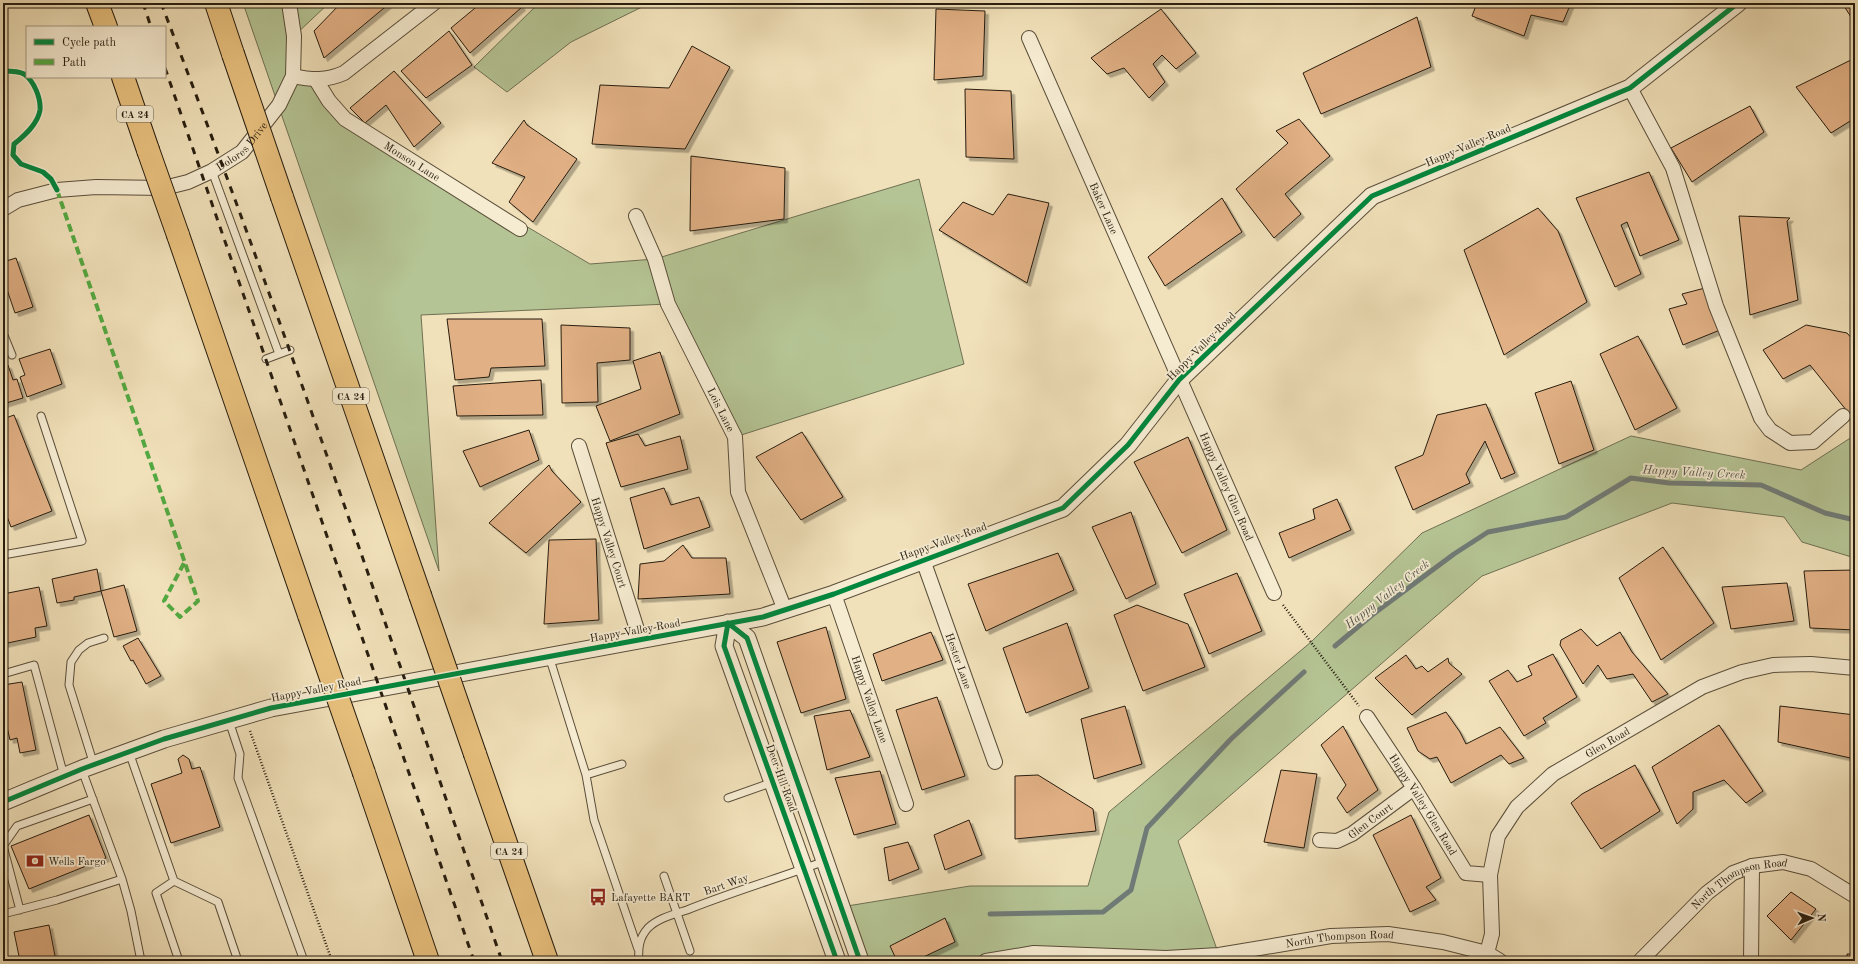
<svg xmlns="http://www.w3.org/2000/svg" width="1858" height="964" font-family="'Old Standard TT',serif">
	<defs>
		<filter id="shadow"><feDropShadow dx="3.5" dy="3.5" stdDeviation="0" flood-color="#0004"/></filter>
	</defs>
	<rect width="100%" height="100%" fill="#f1e1ba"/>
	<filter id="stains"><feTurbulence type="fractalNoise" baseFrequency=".005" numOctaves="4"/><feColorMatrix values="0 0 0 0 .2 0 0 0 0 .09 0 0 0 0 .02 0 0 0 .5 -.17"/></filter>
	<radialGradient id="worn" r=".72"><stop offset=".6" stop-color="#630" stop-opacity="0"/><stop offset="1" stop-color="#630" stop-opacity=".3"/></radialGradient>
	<!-- green -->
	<path fill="#b5c494" stroke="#6e7052" d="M243,3h86l-35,33 4,41 21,4 26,38 245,145 65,-5 264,-80 45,185 -229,73 -67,-133 -247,11 18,256z
		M539,3h111l-79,39 -64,50 -33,-25z
		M1855,435v123l-53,-16 -18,-25 -112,-14 -190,73 -304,265 41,114 25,-4 1,10h-385l-19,-54 129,-21h118l21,-74 202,-170 111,-109 209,-97 170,34z"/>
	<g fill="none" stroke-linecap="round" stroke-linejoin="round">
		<!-- stream -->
		<path stroke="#707b77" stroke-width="5" d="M1335,646l37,-31 82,-61 34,-22 78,-15 65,-39 38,5 92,2 64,28 30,7
			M990,914l113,-2 28,-22 16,-62 84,-89 73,-67"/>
	</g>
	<!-- building -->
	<path fill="#e1b085" stroke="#271d0f" filter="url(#shadow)" d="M341,3h49l-66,55 -10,-27z
		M481,3h38l3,4 -52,46 -19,-25z
		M1477,3h94l-8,19 -32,-7 -7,21 -52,-20z
		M1842,3h13v20z
		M936,9l49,2 -2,65 -49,4z
		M1161,9l35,44 -20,16 -14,-14 -9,9 12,18 -16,16 -25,-30 -17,6 -16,-16z
		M1417,17l14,50 -110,47 -18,-41z
		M449,31l23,34 -46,33 -25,-27z
		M692,46l38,21 -45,82 -93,-5 8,-59 69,3z
		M1855,58v60l-24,15 -35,-46z
		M394,71l47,52 -27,24 -28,-42 -21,18 -15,-15z
		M965,89l46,2 3,68 -48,-2z
		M1750,106l14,26 -72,50 -21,-34z
		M1299,119l31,37 -45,38 16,20 -27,24 -38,-49 52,-46 -12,-12z
		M524,120l3,5 50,34 -44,63 -24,-20 16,-25 -33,-14z
		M691,156l94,12 -1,51 -94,12z
		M1649,172l30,68 -39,16 -13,-34 -6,3 20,49 -26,13 -39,-89z
		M1008,194l41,9 -22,80 -88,-53 24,-28 30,13z
		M1222,198l20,34 -77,54 -17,-29z
		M1538,208l20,23 29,71 -83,53 -40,-105z
		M1739,216l51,2 -3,3 11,79 -48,15z
		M16,258l17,49 -18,6 -12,-35v-16z
		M1705,288l15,42 -37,15 -14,-36 18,-5 -5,-10z
		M447,319h95l3,47 -54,2 -2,9 -34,3z
		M561,325l69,3v32l-33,3 1,39 -36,1z
		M1806,325l41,8 8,9v79l-45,-56 -27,14 -20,-29z
		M1638,336l39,72 -42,22 -35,-76z
		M50,349l12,35 -35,13 -7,-20 5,-2 -6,-16z
		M660,352l20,62 -70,27 -14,-35 45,-17 -8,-28z
		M8,365l5,15 4,-1 6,19 -20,6v-38z
		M541,380l2,35 -86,1 -4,-30z
		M1571,381l23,69 -35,14 -24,-71z
		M1486,404l29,69 -14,6 -16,-38 -19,33 4,9 -57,27 -18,-43 28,-12 14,-40z
		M14,415l38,96 -41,16 -8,-21v-87z
		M529,430l10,30 -59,27 -17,-36z
		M802,432l41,65 -42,23 -45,-63z
		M638,434l7,12 35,-10 8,33 -67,18 -15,-44z
		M1188,437l39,93 -45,23 -48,-91z
		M549,465l3,6 29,31 -55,51 -37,-30z
		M664,488l7,17 28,-8 11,30 -66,22 -14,-51z
		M1337,499l14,31 -62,28 -10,-25 36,-14 -2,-10z
		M1131,512l25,72 -30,15 -34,-72z
		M596,539l3,81 -55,4 5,-84z
		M683,545l9,13h34l4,36 -92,5 2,-35 24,-3z
		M1663,547l51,76 -53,37 -42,-82z
		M1058,553l16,37 -88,41 -18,-47z
		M97,569l4,22 -27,6v3l-17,3 -5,-24z
		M1855,570v60l-45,-2 -6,-57z
		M1237,573l25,58 -53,23 -25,-60z
		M1787,583l7,38 -63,8 -9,-42z
		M124,585l13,46 -23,6 -13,-46z
		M39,587l8,39 -12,2 1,9 -33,7v-50z
		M1137,605l51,19 17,43 -62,24 -29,-76z
		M1067,623l22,65 -63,25 -23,-65z
		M826,627l20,72 -45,14 -24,-71z
		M1581,629l16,17 23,-14 12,20 36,42 -16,8 -19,-28 -26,5 -9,-14 -15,19 -23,-39 1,-5z
		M931,632l12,28 -61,21 -9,-27z
		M138,638l23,38 -15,8 -13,-24 -2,1 -8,-15z
		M1553,654l24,43 -34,21 3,5 -22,13 -35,-55 19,-11 9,12 15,-7 -4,-9z
		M1406,655l10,14 6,-3 6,6 20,-14 1,5 13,11 -50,41 -37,-37z
		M22,682l14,68 -16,3 -3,-15 -7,2 -6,-26h-1v-29z
		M937,697l28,79 -43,14 -26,-80z
		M1125,706l17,58 -48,15 -13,-60z
		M1780,706l75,9v44l-77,-17z
		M850,710l20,47 -43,13 -13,-54z
		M1446,712l14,20 6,12 34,-17 24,31 -15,6 -8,-9 -50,28 -14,-26 -7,2 -12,-8 -11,-23z
		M1719,725l44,66 -17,12 -22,-23 -31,12v17l-16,15 -25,-57z
		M1343,726l35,64 -31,23 -10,-15 9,-13 -25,-40z
		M183,755l6,4 3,10 8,-2 20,60 -49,16 -20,-59 31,-11 -4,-14z
		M1635,765l25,46 -59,38 -30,-46 11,-9z
		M1281,770l36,4 -13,74 -40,-6z
		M880,771l16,53 -42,11 -19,-57z
		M1038,775l55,34 3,22 -81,8v-63z
		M89,815l17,43 -77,31 -18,-43z
		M1411,815l30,63 -15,9 10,13 -26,12 -37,-77z
		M969,820l13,35 -37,15 -11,-35z
		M908,842l11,27 -30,12 -5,-33z
		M1791,892l25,17 -25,31 -24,-24z
		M945,918l10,24 -40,19h-18l-7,-15z
		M49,925l7,36h-36l-6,-29z
		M1847,954h8v7h-11h3z"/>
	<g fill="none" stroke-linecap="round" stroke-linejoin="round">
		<!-- service casing -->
		<g stroke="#5a4e3a" stroke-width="9">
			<path id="service" d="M212,171l67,183
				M3,333l9,22
				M266,359l24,-9
				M3,555l79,-14 -41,-125
				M549,656l37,119 8,45 44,129
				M3,674l31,-9 30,111
				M229,721l11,33 -2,24 66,183
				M129,752l45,129 -18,12 23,68
				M94,765l-25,-80 2,-23 8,-12 9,-7 16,-5
				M82,770l40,109 9,32 10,50
				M586,775l36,-11
				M728,798l45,-16
				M664,876l26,75
				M174,881l44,21 20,59
				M20,910l-17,-64 14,-20 76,-27
				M3,914l54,-14 65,-21
				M1244,951l1,10
				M639,961c-1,-13 0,-23 9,-33 10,-10 27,-14 39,-18 45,-18 92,-32 138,-49"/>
		</g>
		<!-- minor casing -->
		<g stroke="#5a4e3a" stroke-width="16">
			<g id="minor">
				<path id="s1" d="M1029,38l245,555"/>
				<path d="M293,76c19,4 33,5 51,-3l90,-70"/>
				<path id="s2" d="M316,80l13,21 16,18 175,110"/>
				<path d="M1630,88l43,80 43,138 45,112 9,12 20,13 23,-1 30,-26"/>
				<path id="s3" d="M3,209l15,-9 39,-10 39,-3 68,1 24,-6 24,-11 30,-19 37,-47 14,-29 1,-40 -5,-33"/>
				<path id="s4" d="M636,216l19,43 13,45 67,133 3,55 47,118"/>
				<path id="s5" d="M579,446l61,193"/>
				<path id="s6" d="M923,560l72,202"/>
				<path id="s7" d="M834,594l72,210"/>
				<path id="s8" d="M1367,717l47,71 52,85 24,2"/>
				<path id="s9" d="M1320,840l17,1 15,-7 62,-46"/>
				<path id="s10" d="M1487,953l5,-19 -2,-59 8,-39 19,-29 36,-33 149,-87 40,-15 31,-7 38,-1 44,4"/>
				<path id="s11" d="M986,961l48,-8 132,5 53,-3 112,-19 57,-2 55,8 44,11 13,8"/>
				<path id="s12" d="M1640,961l67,-68 26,-20 19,-7 31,-4 28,7 44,27"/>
				<path d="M1751,961l1,-95"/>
			</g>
		</g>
		<!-- tertiary casing -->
		<g stroke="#5a4e3a" stroke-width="19">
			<path id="tertiary" d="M728,623l19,15 113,323
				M728,623l-4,23 113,315
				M3,802l79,-33 82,-30 107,-31 492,-91 71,-23 229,-86 65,-63 51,-65 193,-184 258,-108 108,-85"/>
		</g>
		<!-- motorway casing -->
		<g stroke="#271d0f" stroke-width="24">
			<path id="motorway" d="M97,3l9,24
				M216,3l17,51
				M123,77l25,73
				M282,197l138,398
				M178,235l131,380
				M475,754l72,207
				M364,773l64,188"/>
		</g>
		<!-- path -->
		<path stroke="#271d0f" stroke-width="2.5" stroke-dasharray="1 2" stroke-linecap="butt" d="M1283,605l76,101
			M250,731l82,230"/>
		<!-- service -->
		<use href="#service" stroke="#f6ecd2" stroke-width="7"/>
		<!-- minor -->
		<use href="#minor" stroke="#f6ecd2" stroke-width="14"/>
		<!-- tertiary -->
		<use href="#tertiary" stroke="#f6ecd2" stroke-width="17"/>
		<!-- motorway -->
		<use href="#motorway" stroke="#e8c07d" stroke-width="22"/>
		<!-- rail -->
		<path stroke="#271d0f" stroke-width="3" stroke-dasharray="7 7" stroke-linecap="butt" d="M143,3l8,24
			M161,3c122,316 230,638 341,958
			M165,68l309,893"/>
		<!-- motorway-bridge casing -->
		<g stroke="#271d0f" stroke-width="24" stroke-linecap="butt">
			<path id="motorway-bridge" d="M233,54l49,143
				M148,150l30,85
				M420,595l55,159
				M309,615l55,158"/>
		</g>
		<!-- motorway-bridge -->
		<use href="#motorway-bridge" stroke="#e8c07d" stroke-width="22"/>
		<!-- quiet -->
		<path stroke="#53a941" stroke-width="4" stroke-dasharray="8 4" stroke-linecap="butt" d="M57,190l141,411 -18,16 -16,-16 20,-38"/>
		<!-- cycleway casing -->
		<g stroke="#f6ecd2" stroke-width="8">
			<path id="cycleway" d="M3,71c6,0 16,0 21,3 10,7 17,24 16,36 -2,14 -16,26 -26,34l-1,11 8,9 22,8 8,7 6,11
				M728,623l19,15 113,323
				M728,623l-4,23 113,315
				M3,802l79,-33 82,-30 107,-31 492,-91 71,-23 229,-86 65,-63 51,-65 193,-184 258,-108 108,-85"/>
		</g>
		<!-- cycleway -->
		<use href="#cycleway" stroke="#00873e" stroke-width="5"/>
	</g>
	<!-- icons -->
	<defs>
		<g id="bank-bare" transform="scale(1.38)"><path d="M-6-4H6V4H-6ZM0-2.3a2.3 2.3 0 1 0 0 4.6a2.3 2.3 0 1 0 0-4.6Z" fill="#8f2418" stroke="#f6ecd2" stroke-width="2.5" paint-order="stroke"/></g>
		<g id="bus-bare" transform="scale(1.38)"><path d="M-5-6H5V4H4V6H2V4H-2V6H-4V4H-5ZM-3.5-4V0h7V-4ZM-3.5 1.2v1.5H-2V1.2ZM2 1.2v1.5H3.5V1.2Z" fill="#8f2418" stroke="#f6ecd2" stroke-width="2.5" paint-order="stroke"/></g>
	</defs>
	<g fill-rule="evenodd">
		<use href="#bank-bare" x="35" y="861"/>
		<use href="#bus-bare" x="598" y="897"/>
	</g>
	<g text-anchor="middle" stroke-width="3.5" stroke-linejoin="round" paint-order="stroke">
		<!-- shield labels -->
		<g fill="#f6ecd2" stroke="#655b4a" stroke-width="1">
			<rect x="117" y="106" width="36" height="16" rx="3"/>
			<rect x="333" y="388" width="36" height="16" rx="3"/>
			<rect x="491" y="843" width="36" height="16" rx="3"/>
		</g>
		<g font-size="10" font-weight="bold" fill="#271d0f">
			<text x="135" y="118">CA 24</text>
			<text x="351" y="400">CA 24</text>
			<text x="509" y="855">CA 24</text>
		</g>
		<!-- street labels -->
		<g font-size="11" fill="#271d0f" stroke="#f6ecd2">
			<text dy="4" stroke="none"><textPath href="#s3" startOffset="255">Dolores Drive</textPath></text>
			<text transform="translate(1468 145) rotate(-23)" y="4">Happy Valley Road</text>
			<text dy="4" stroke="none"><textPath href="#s2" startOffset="128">Monson Lane</textPath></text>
			<text dy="4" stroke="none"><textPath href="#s1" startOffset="186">Baker Lane</textPath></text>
			<text transform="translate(1201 346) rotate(-45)" y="4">Happy Valley Road</text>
			<text dy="4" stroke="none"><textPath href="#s4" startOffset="212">Lois Lane</textPath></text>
			<text dy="4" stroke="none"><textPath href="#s1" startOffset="490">Happy Valley Glen Road</textPath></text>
			<text transform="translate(943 541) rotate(-20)" y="4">Happy Valley Road</text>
			<text dy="4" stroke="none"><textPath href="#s5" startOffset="101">Happy Valley Court</textPath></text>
			<text transform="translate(635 630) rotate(-10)" y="4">Happy Valley Road</text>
			<text dy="4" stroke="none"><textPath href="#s6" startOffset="107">Hester Lane</textPath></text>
			<text transform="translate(316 689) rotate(-11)" y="4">Happy Valley Road</text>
			<text dy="4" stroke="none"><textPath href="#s7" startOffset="111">Happy Valley Lane</textPath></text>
			<text dy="4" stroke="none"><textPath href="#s10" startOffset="265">Glen Road</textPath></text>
			<text transform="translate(782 778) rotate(70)" y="4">Deer Hill Road</text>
			<text dy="4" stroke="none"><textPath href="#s8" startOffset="104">Happy Valley Glen Road</textPath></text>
			<text dy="4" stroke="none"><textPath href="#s9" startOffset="56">Glen Court</textPath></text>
			<text transform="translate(726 884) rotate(-19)" y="4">Bart Way</text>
			<text dy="4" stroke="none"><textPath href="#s12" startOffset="130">North Thompson Road</textPath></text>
			<text dy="4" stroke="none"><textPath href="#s11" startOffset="356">North Thompson Road</textPath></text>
		</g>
		<!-- poi labels -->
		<g font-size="11" fill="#271d0f" stroke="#f6ecd2" text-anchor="start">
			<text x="48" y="865">Wells Fargo</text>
			<text x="611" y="901">Lafayette BART</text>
		</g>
		<!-- water labels -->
		<g font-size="12" font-style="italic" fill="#52544c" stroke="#f6ecd2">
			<text transform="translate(1694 472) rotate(3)" y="4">Happy Valley Creek</text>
			<text transform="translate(1387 594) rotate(-38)" y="4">Happy Valley Creek</text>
		</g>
	</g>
	<!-- margin -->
	<rect width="1858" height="964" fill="none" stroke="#f1e1ba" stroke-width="16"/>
	<rect x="4" y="4" width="1850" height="956" fill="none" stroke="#271d0f" stroke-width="2"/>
	<rect x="8" y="8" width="1842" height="948" fill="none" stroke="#271d0f"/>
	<!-- legend -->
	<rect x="26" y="26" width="140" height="52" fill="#f6ecd2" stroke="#a39984"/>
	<rect x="34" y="39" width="20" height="6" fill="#00873e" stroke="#a39984"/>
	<text x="62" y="46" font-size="12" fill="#271d0f">Cycle path</text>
	<rect x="34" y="59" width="20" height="6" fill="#53a941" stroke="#a39984"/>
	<text x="62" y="66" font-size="12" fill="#271d0f">Path</text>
	<!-- north arrow -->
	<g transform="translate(1812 918) rotate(88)" stroke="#f6ecd2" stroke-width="3" paint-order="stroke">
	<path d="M0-3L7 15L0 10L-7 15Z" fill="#271d0f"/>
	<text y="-6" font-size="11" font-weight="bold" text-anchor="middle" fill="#271d0f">N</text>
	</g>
	<rect width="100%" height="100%" filter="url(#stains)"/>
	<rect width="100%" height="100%" fill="url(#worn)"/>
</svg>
